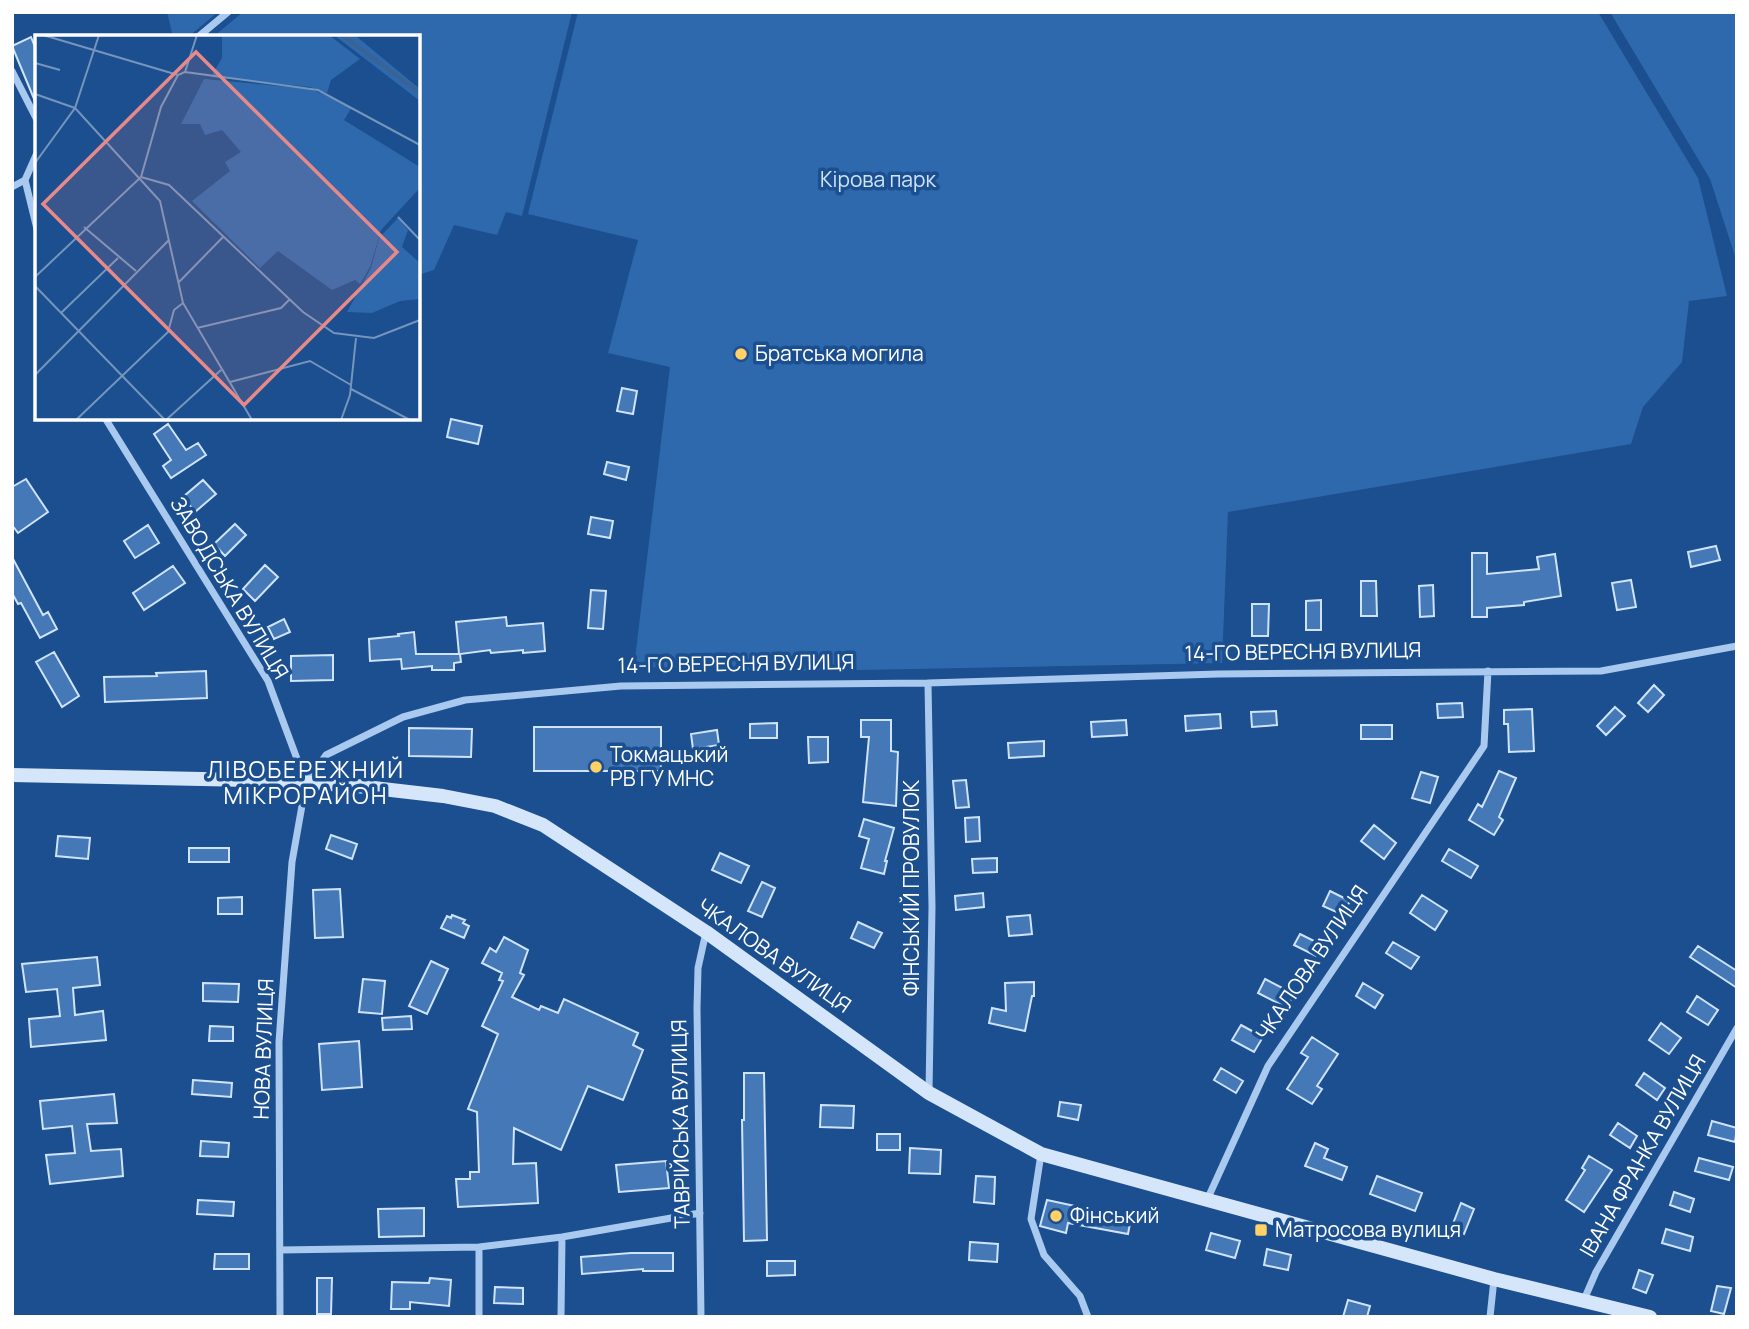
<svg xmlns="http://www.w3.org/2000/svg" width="1749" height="1329" font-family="Manrope,sans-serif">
	<rect width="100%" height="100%" fill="#1b4f8f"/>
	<!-- green -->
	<path fill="#2e69ad" d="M167,12h51l-30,25h-15z
		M243,12h329l-50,204 -16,-4 -9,23 -43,-10 -20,45 -16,5v-238h-205z
		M578,12h1020l100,166 29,118 -38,5 -7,61 -39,45 -12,37 -403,68 -6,151 -417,8 -171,-4 36,-300 -62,-14 30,-113 -110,-26z
		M1610,12h127v250l-27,-83z"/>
	<!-- building -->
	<path fill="#4478b7" stroke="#cfe3fa" stroke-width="2" d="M31,37l6,15v54l-25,-60z
		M622,388l15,3 -4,23 -16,-3z
		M451,419l31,7 -4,18 -31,-7z
		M168,424l18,26 12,-7 8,12 -35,23 -8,-12 8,-6 -17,-26z
		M607,462l22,5 -3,13 -22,-6z
		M26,479l22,33 -30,21 -6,-8v-38z
		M203,480l13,14 -21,18 -12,-15z
		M591,517l22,4 -3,17 -22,-4z
		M235,524l11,11 -21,21 -11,-12z
		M148,525l11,18 -24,15 -11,-17z
		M1716,546l4,14 -29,7 -3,-15z
		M1472,553h15v21l52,-5 -2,-12 18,-3 6,42 -37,6v3l-37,3v9h-15z
		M12,557l31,58 5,-3 9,17 -17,9 -19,-35 -3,1 -6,-11z
		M265,565l13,12 -23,24 -12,-12z
		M173,566l12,17 -41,27 -11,-17z
		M1631,580l5,27 -19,3 -5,-27z
		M1361,581h15l1,35h-16z
		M1433,585l1,31 -14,1 -1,-31z
		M591,590l15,1 -3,38 -15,-1z
		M1321,600v30h-15v-29z
		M1252,604h17l-1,32h-16z
		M506,617l1,9 36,-3 2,28 -22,2v-3l-32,3 -1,-3 -30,4 1,8 -7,1v7h-22v-4l-30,3 -1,-10 -31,2 -1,-22 30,-3 -1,-2 16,-2 2,22h43l-3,-32z
		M284,619l6,13 -16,7 -6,-12z
		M54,652l25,44 -17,11 -26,-45z
		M333,655v25l-42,1v-25z
		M206,671l1,27 -102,4 -1,-25 53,-1 -1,-3z
		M1654,685l10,10 -16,17 -10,-9z
		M1462,703l1,14 -25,1 -1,-14z
		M1615,707l10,9 -19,19 -9,-9z
		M1532,709l2,42 -25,1 -1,-28h-4v-14z
		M1276,711l1,14 -25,2 -1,-15z
		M1220,714l1,14 -35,3 -1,-15z
		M861,720h30v31l7,1 -2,54 -33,-4 6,-65h-8z
		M1126,720l1,15 -35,2 -1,-15z
		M777,723v15h-27v-14z
		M1361,725h31v14h-31z
		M534,727h127v44h-127z
		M409,728l63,1 -1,28 -62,-1z
		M717,730l2,15 -26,4 -2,-15z
		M808,737h20v25l-19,1z
		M1044,741v15l-35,2 -1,-15z
		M1499,771l17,7 -17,39 4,3 -9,15 -25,-15 9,-16 4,3z
		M1421,772l17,5 -8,26 -18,-5z
		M966,780l3,27 -13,1 -3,-27z
		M979,817l1,24 -14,1 -1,-24z
		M864,819l30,9 -9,33h2l-3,13 -23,-6 8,-29 -10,-3z
		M1374,825l22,18 -12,16 -23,-18z
		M331,835l26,9 -5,15 -26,-10z
		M58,836l32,2 -2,21 -32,-3z
		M189,848h40v14h-40z
		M1449,849l29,17 -7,12 -29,-17z
		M720,853l29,13 -8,17 -29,-13z
		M997,858v14l-24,1 -1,-14z
		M762,882l13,6 -13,29 -14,-6z
		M340,889l3,48 -28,1 -2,-48z
		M1330,891l20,10 -7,14 -20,-9z
		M983,893l1,14 -28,3 -1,-14z
		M1422,895l25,16 -12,19 -25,-17z
		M242,897v17h-24v-16z
		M452,915l13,5 -2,3 6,3 -5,12 -23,-10 6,-12 4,2z
		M1030,915l2,19 -23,2 -2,-19z
		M858,922l24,11 -8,15 -23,-10z
		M1300,934l22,11 -6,11 -22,-11z
		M504,937l24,13 -8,23 4,2 -12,22 27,13 2,-4 17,7 6,-14 74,34 -5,12 10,5 -20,50 -35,-14 -27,64 -47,-22 -1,36 23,-1 2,40 -80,4 -2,-28h14v-7h9l-2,-60 -9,-3 30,-75 -16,-8 21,-45 -4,-1 3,-7 -20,-10 8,-15 6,4z
		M1393,942l26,15 -8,12 -25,-16z
		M1698,946l39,25v17l-47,-31z
		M97,957l3,28 -27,3 2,27 28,-4 3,29 -75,7 -2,-28 31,-3 -3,-27 -31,3 -4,-28z
		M431,961l17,8 -21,45 -18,-8z
		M363,979l22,2 -3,33 -23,-2z
		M1265,979l29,15 -7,14 -29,-15z
		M1034,982v14h-2l-7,35 -36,-8 3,-15 14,3 -1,-28z
		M203,983l36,1 -1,18 -35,-1z
		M1363,983l20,12 -8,13 -19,-12z
		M1697,996l21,14 -10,15 -21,-13z
		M411,1016l1,13 -29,1 -1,-12z
		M1661,1023l20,15 -12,16 -20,-14z
		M1241,1025l22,12 -9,15 -22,-12z
		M210,1026l23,1v14h-24z
		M1312,1037l26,17 -21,32 5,3 -10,15 -25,-15 21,-32 -7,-4z
		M359,1041l3,46 -40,3 -3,-46z
		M1221,1068l22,13 -7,12 -22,-13z
		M744,1073h20l3,167 -23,1 -2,-121h2z
		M1644,1073l21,15 -8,12 -21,-15z
		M193,1080l39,3 -1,14 -39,-3z
		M114,1094l3,29 -30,1 4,27 30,-2 2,27 -73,8 -4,-29 29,-2 -3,-27 -29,3 -3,-28z
		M1060,1102l21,3 -3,15 -20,-4z
		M821,1105l33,1 -1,22 -33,-1z
		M1712,1121l25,7 -2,14 -27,-7z
		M1618,1123l19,13 -7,12 -20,-13z
		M877,1134h23v16h-23z
		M201,1141l28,2 -1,14 -28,-1z
		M1315,1143l13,6 -4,9 23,9 -5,13 -37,-14z
		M910,1148l31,2 -1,24 -31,-1z
		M1589,1156l23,14 -28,42 -18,-12 19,-30 -3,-2z
		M1699,1158l34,9 -4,13 -34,-9z
		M666,1161l3,27 -50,4 -3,-27z
		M976,1176l19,1 -1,27 -20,-2z
		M1377,1176l45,17 -7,18 -45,-17z
		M1674,1192l20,7 -4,13 -20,-7z
		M198,1200l36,2 -1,14 -36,-2z
		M1047,1200l84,18 -3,16 -60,-11 -2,10 -26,-7z
		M1461,1203l13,6 -10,25 -13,-5z
		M424,1208v28l-45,1 -1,-28z
		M1666,1229l27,8 -3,14 -28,-8z
		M1211,1233l29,8 -5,17 -29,-8z
		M970,1242l28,2 -1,18 -28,-2z
		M1267,1249l24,6 -3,15 -24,-5z
		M631,1253h42v18h-30v-2l-61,5 -1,-17z
		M215,1254h34v15h-35z
		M767,1261h28v14l-28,1z
		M1639,1270l14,5 -7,18 -13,-5z
		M317,1278h15l-1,36h-14z
		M430,1278l21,2 -2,26 -39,-4v7h-19l1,-27 37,1z
		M1717,1286l14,2 -7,26 -13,-3z
		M495,1287l28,1v16l-29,-1z
		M1348,1300l22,6 -3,11h-24z"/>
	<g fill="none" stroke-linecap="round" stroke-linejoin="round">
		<!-- minor -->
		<path stroke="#a9c9ee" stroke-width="7" d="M198,37l30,-25
			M12,71l25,49
			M37,153l-12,27 12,49
			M12,187l13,-7
			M105,418l163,263 38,102
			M928,683l4,224 -3,185
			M1041,1154l-10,65 13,36 36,41 8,21
			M1207,1200l61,-134 216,-320 4,-75
			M280,1250l199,-3 83,-10 138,-24
			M1583,1302l13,-30 141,-244
			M280,1317l-1,-275 13,-180 14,-79 20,-28 77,-38 62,-17 156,-14 307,-3 290,-9 383,-3 136,-25
			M479,1317v-70
			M561,1317l1,-80
			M701,1317l-4,-309 1,-40 8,-36
			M1490,1317l4,-38"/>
		<!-- secondary -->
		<path stroke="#d6e6fa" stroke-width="14" d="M12,775l237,5 99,5 95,11 52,10 48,19 163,107 223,161 112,61 453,125 156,38"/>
	</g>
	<!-- markers -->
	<g fill="#ffd166" stroke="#1b4f8f" stroke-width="2.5">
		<circle cx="741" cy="354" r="7"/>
		<circle cx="596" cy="767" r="7"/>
		<circle cx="1056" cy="1216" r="7"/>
		<rect x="1254" y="1223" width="14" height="14" rx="3.5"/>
	</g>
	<g text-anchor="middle" stroke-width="7" stroke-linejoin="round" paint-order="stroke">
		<!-- park labels -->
		<g font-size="21" fill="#cfe3fa" stroke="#1b4f8f">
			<text x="878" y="187">Кірова парк</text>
		</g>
		<!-- poi labels -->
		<g font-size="21" fill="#fff" stroke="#1b4f8f" text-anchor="start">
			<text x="755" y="361">Братська могила</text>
			<text x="610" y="762">Токмацький<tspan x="610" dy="24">РВ ГУ МНС</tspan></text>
			<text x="1070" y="1223">Фінський</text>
			<text x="1275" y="1237">Матросова вулиця</text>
		</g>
		<!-- street labels -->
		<g font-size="21" fill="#fff" stroke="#1b4f8f">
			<text transform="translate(229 588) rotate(59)" y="7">ЗАВОДСЬКА ВУЛИЦЯ</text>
			<text transform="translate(1303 652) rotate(-1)" y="7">14-ГО ВЕРЕСНЯ ВУЛИЦЯ</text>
			<text transform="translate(736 664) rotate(-1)" y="7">14-ГО ВЕРЕСНЯ ВУЛИЦЯ</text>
			<text transform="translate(912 888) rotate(-90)" y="7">ФІНСЬКИЙ ПРОВУЛОК</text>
			<text transform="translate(774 956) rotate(35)" y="7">ЧКАЛОВА ВУЛИЦЯ</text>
			<text transform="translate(1312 963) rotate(-56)" y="7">ЧКАЛОВА ВУЛИЦЯ</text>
			<text transform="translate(264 1049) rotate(-88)" y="7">НОВА ВУЛИЦЯ</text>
			<text transform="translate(681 1124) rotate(-91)" y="7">ТАВРІЙСЬКА ВУЛИЦЯ</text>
			<text transform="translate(1643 1156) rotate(-60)" y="7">ІВАНА ФРАНКА ВУЛИЦЯ</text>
		</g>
		<!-- neighbourhood labels -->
		<g font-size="23" letter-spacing="2" fill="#fff" stroke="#1b4f8f">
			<text x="306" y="778">ЛІВОБЕРЕЖНИЙ<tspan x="306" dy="26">МІКРОРАЙОН</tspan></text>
		</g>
	</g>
	<!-- overview -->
	<g transform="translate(35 35)">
		<rect width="385" height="385" fill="#1b4f8f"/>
		<path d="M187,0h107l31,24 -29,21 -4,13 -17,-6 -99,-10 11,-19zM299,0l22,1 64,53v12zM169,44l107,10 41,18 -8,13 76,47 -2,23 -37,40 -11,37 -10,17 -5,-4 -23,10 -54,-39 -18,17 -68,-67 38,-30 -5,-9 16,-10 -19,-22 -17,5 -5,-11h-19zM363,183l10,12 -6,17 18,16v36l-20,2 -28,12 -25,-1 24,-44 8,-30z" fill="#2e69ad"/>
		<path fill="none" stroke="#3c6290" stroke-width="3.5" d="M307,0l78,58"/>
		<path fill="none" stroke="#7695bc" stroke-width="2" d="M8,0l135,40M0,28l25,7M150,37l133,18 102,55M0,59l40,14M40,73l85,93 23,102 69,117M0,128l40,-55 24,-73M106,142l28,8 134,127 31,21 40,5 46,-18M363,182l22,23M49,192l52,44M0,242l106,-100 20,-70 17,-32 7,-3 12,-37M144,247l45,-46M0,251l130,134M26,278l57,-55M162,293l84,-20 9,-9M0,340l134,-135M195,347l80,-21 41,24M316,354l59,31M41,385l92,-88 6,-22 9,-7M131,385l55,-50M306,385l9,-25 6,-57"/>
		<path fill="#e88989" fill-opacity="0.15" stroke="#e88989" stroke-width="3.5" d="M161,17l201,200 -153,153 -201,-201z"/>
		<rect width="385" height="385" fill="none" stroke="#fff" stroke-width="3.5"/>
	</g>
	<!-- border -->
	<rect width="1749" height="1329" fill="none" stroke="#ffffff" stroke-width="28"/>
</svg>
